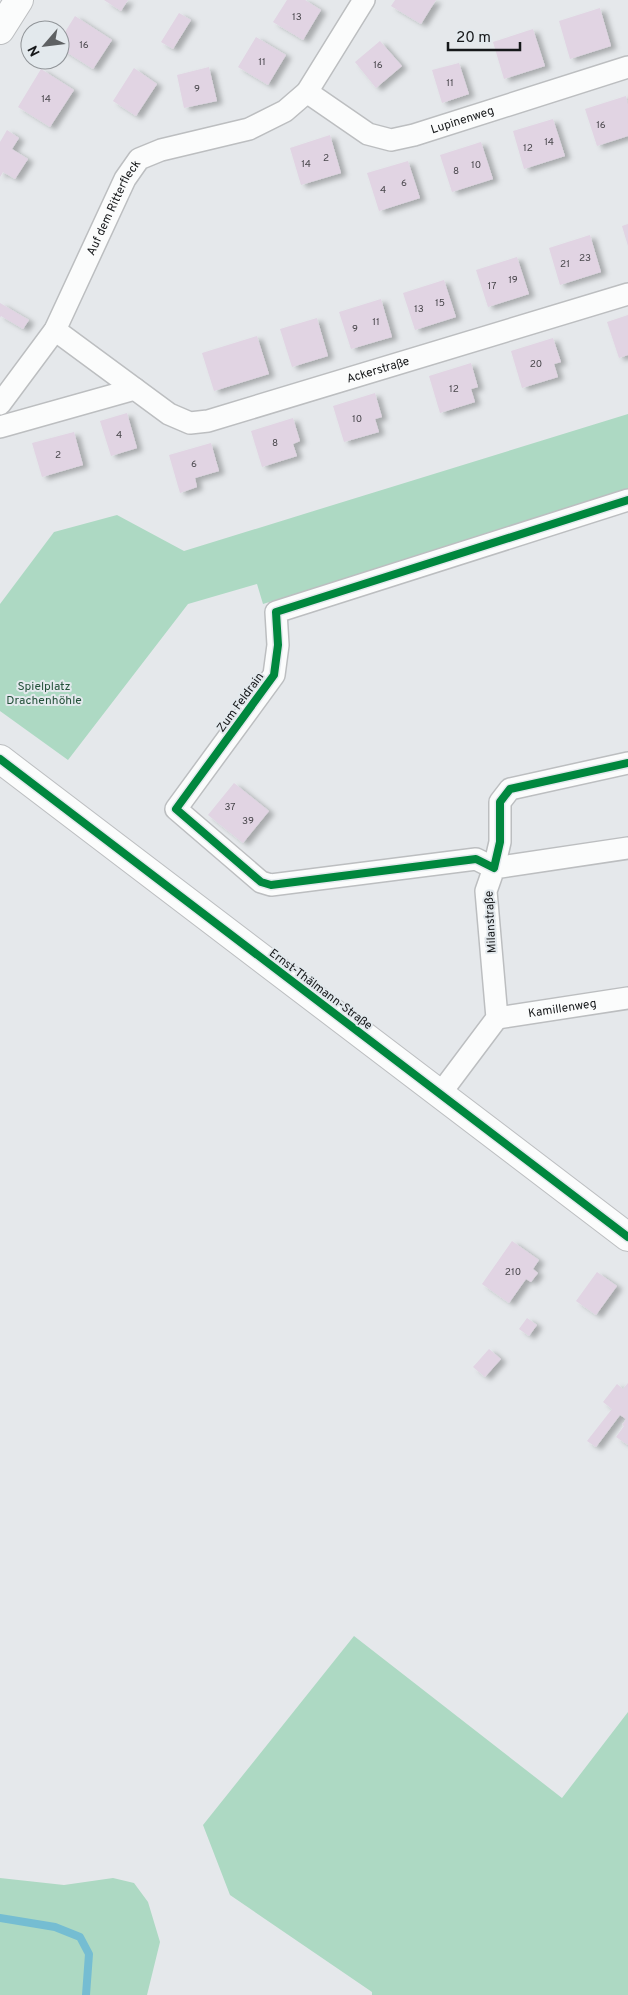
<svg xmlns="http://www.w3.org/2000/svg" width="628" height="1995" font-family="Overpass,sans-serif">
	<defs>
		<filter id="shadow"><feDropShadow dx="5.5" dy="3" stdDeviation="2.5" flood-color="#0004"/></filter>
	</defs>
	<rect width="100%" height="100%" fill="#e5e8eb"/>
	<!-- green -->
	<path fill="#add9c3" d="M628,414v77l-365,113 -6,-20 -69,20 -120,156 -68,-49v-107l54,-72 63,-17 67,36z
		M354,1636l208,162 66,-86v283h-256v-3l-142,-97 -27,-70z
		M0,1878l64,7 49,-7 21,5 14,19 12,40 -13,53h-147z"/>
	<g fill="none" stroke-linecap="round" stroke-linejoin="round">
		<!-- stream -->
		<path stroke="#75bdd2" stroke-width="8" d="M0,1918l55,9 25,10 9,17 -3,41"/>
	</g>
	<!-- building -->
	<path fill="#e1d4e3" filter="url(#shadow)" d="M104,0h24l-7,11z
		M287,0h18l16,10 -18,30 -30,-18z
		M395,0h41l-15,24 -30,-18z
		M600,8l11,38 -41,13 -11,-38z
		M179,13l12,7 -18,29 -12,-7z
		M75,16l37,24 -19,29 -33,-21v-8z
		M533,29l12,37 -41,13 -11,-37z
		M256,37l30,18 -18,30 -30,-18z
		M380,41l22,25 -26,22 -21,-26z
		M459,63l10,31 -27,9 -10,-33z
		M209,67l8,34 -33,7 -7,-33z
		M134,68l23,16 -21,32 -23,-15z
		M41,69l33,21 -24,37 -32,-20z
		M626,96l2,8v32l-31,10 -12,-37z
		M553,119l12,37 -41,13 -11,-38z
		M7,130l12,8 -7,11 16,10 -13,20 -12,-7 -3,5v-35z
		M330,135l11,38 -40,12 -11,-37z
		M481,142l12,37 -41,13 -12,-37z
		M408,161l12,37 -41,13 -12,-38z
		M628,224v22l-6,-20z
		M590,235l11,37 -41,13 -11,-37z
		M517,257l12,37 -41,13 -12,-37z
		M444,280l12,37 -41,13 -12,-37z
		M381,299l11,38 -41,12 -12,-37z
		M0,303l29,17 -6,9 -22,-13 -1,2z
		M628,315v40l-9,3 -12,-36z
		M317,318l11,38 -36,11 -12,-38z
		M257,336l12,38 -55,17 -12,-38z
		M553,338l8,24 -7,2 4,13 -36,11 -11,-37z
		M471,363l7,24 -7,2 4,13 -35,11 -11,-37z
		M375,393l7,24 -7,2 4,13 -35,10 -11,-36z
		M127,413l10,35 -26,8 -11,-35z
		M293,418l7,23 -7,3 4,12 -35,11 -11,-36z
		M74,432l9,33 -41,12 -10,-34z
		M211,443l8,28 -24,7 2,9 -17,6 -11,-38z
		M234,783l35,28 -26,32 -35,-28z
		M512,1241l27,19 -6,9 5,4 -7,9 -5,-3 -17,24 -27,-19z
		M597,1272l20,14 -21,29 -20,-14z
		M527,1318l10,7 -8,11 -10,-7z
		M489,1349l12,10 -16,18 -12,-10z
		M628,1383v62l-12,-8 8,-11 -2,-1 4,-6 -6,-4 -24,32 -9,-6 25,-32 -9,-7 14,-18 6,5z"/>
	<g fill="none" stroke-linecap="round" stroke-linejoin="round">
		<!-- minor casing -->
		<g stroke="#bcbec0" stroke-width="24">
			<g id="minor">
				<path id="s1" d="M307,92l61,42 23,6 23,-5 214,-68"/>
				<path id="s2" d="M55,330l114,84 21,9 18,-2 420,-127"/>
				<path id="s3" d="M0,404l55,-74 70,-151 14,-20 22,-9 88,-21 36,-18 22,-19 57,-92"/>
				<path d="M0,427l135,-38"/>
				<path d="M628,500l-352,112 2,33 -4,30 -98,134 85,73 10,3 205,-26 18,9 6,-26v-40l10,-13 118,-26"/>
				<path id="s4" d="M497,1018l131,-20"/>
				<path d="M440,1094l57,-76 -11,-127 8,-23 134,-20"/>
			</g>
		</g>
		<!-- tertiary casing -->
		<g stroke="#bcbec0" stroke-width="30">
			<path id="tertiary" d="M0,30l19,-30
				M0,759l628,478"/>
		</g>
		<!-- minor -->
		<use href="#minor" stroke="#fbfcfc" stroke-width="21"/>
		<!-- tertiary -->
		<use href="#tertiary" stroke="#fbfcfc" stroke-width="28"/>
		<!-- cycleway casing -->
		<g stroke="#e3e9ed" stroke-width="11">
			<path id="cycleway" d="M628,500l-352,112 2,33 -4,30 -98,134 85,73 10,3 205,-26 18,9 6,-26v-40l10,-13 118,-26
				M0,759l628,478"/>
		</g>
		<!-- cycleway -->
		<use href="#cycleway" stroke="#00873e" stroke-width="8"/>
	</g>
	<g text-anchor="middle" stroke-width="4" stroke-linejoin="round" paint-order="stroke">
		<!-- number labels -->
		<g font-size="10" fill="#49474c">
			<text x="297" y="20">13</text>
			<text x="84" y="48">16</text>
			<text x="262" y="65">11</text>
			<text x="378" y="68">16</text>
			<text x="450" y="86">11</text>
			<text x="197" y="92">9</text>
			<text x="46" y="102">14</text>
			<text x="601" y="128">16</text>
			<text x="549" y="145">14</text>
			<text x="528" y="151">12</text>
			<text x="326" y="161">2</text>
			<text x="306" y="167">14</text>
			<text x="476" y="168">10</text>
			<text x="456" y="174">8</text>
			<text x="404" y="186">6</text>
			<text x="383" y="193">4</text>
			<text x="585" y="261">23</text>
			<text x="565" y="267">21</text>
			<text x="513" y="283">19</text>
			<text x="492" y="289">17</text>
			<text x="440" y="306">15</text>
			<text x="419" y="312">13</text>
			<text x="376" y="325">11</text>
			<text x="355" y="332">9</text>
			<text x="536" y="367">20</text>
			<text x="454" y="392">12</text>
			<text x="357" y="422">10</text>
			<text x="119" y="438">4</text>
			<text x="275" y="446">8</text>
			<text x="58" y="458">2</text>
			<text x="194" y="467">6</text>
			<text x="230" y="810">37</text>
			<text x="248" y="824">39</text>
			<text x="513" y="1275">210</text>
		</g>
		<!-- street labels -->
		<g font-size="12" fill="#16181a" stroke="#e3e9ed">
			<text dy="4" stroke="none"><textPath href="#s1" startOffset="172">Lupinenweg</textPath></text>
			<text dy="4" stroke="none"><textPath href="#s3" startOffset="228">Auf dem Ritterfleck</textPath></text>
			<text dy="4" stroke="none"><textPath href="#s2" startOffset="360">Ackerstraße</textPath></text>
			<text transform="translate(240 702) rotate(-54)" y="4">Zum Feldrain</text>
			<text transform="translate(490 922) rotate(-93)" y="4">Milanstraße</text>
			<text transform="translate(321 989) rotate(37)" y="4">Ernst-Thälmann-Straße</text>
			<text dy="4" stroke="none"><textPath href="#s4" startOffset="66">Kamillenweg</textPath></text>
		</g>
		<!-- park labels -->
		<g font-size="12" fill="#24513a" stroke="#e3e9ed">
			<text x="44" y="690">Spielplatz<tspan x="44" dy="14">Drachenhöhle</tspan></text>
		</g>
	</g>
	<!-- north arrow -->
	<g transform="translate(45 45) rotate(242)"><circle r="24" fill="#e3e9ed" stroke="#919599"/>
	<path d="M0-4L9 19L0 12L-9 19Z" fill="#5e6163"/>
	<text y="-8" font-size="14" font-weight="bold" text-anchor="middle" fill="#16181a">N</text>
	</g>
	<!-- scale -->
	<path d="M448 42v8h72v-8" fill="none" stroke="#16181a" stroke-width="2.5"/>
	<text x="456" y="42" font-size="15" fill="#16181a" stroke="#e3e9ed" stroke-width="4" paint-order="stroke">20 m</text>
</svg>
